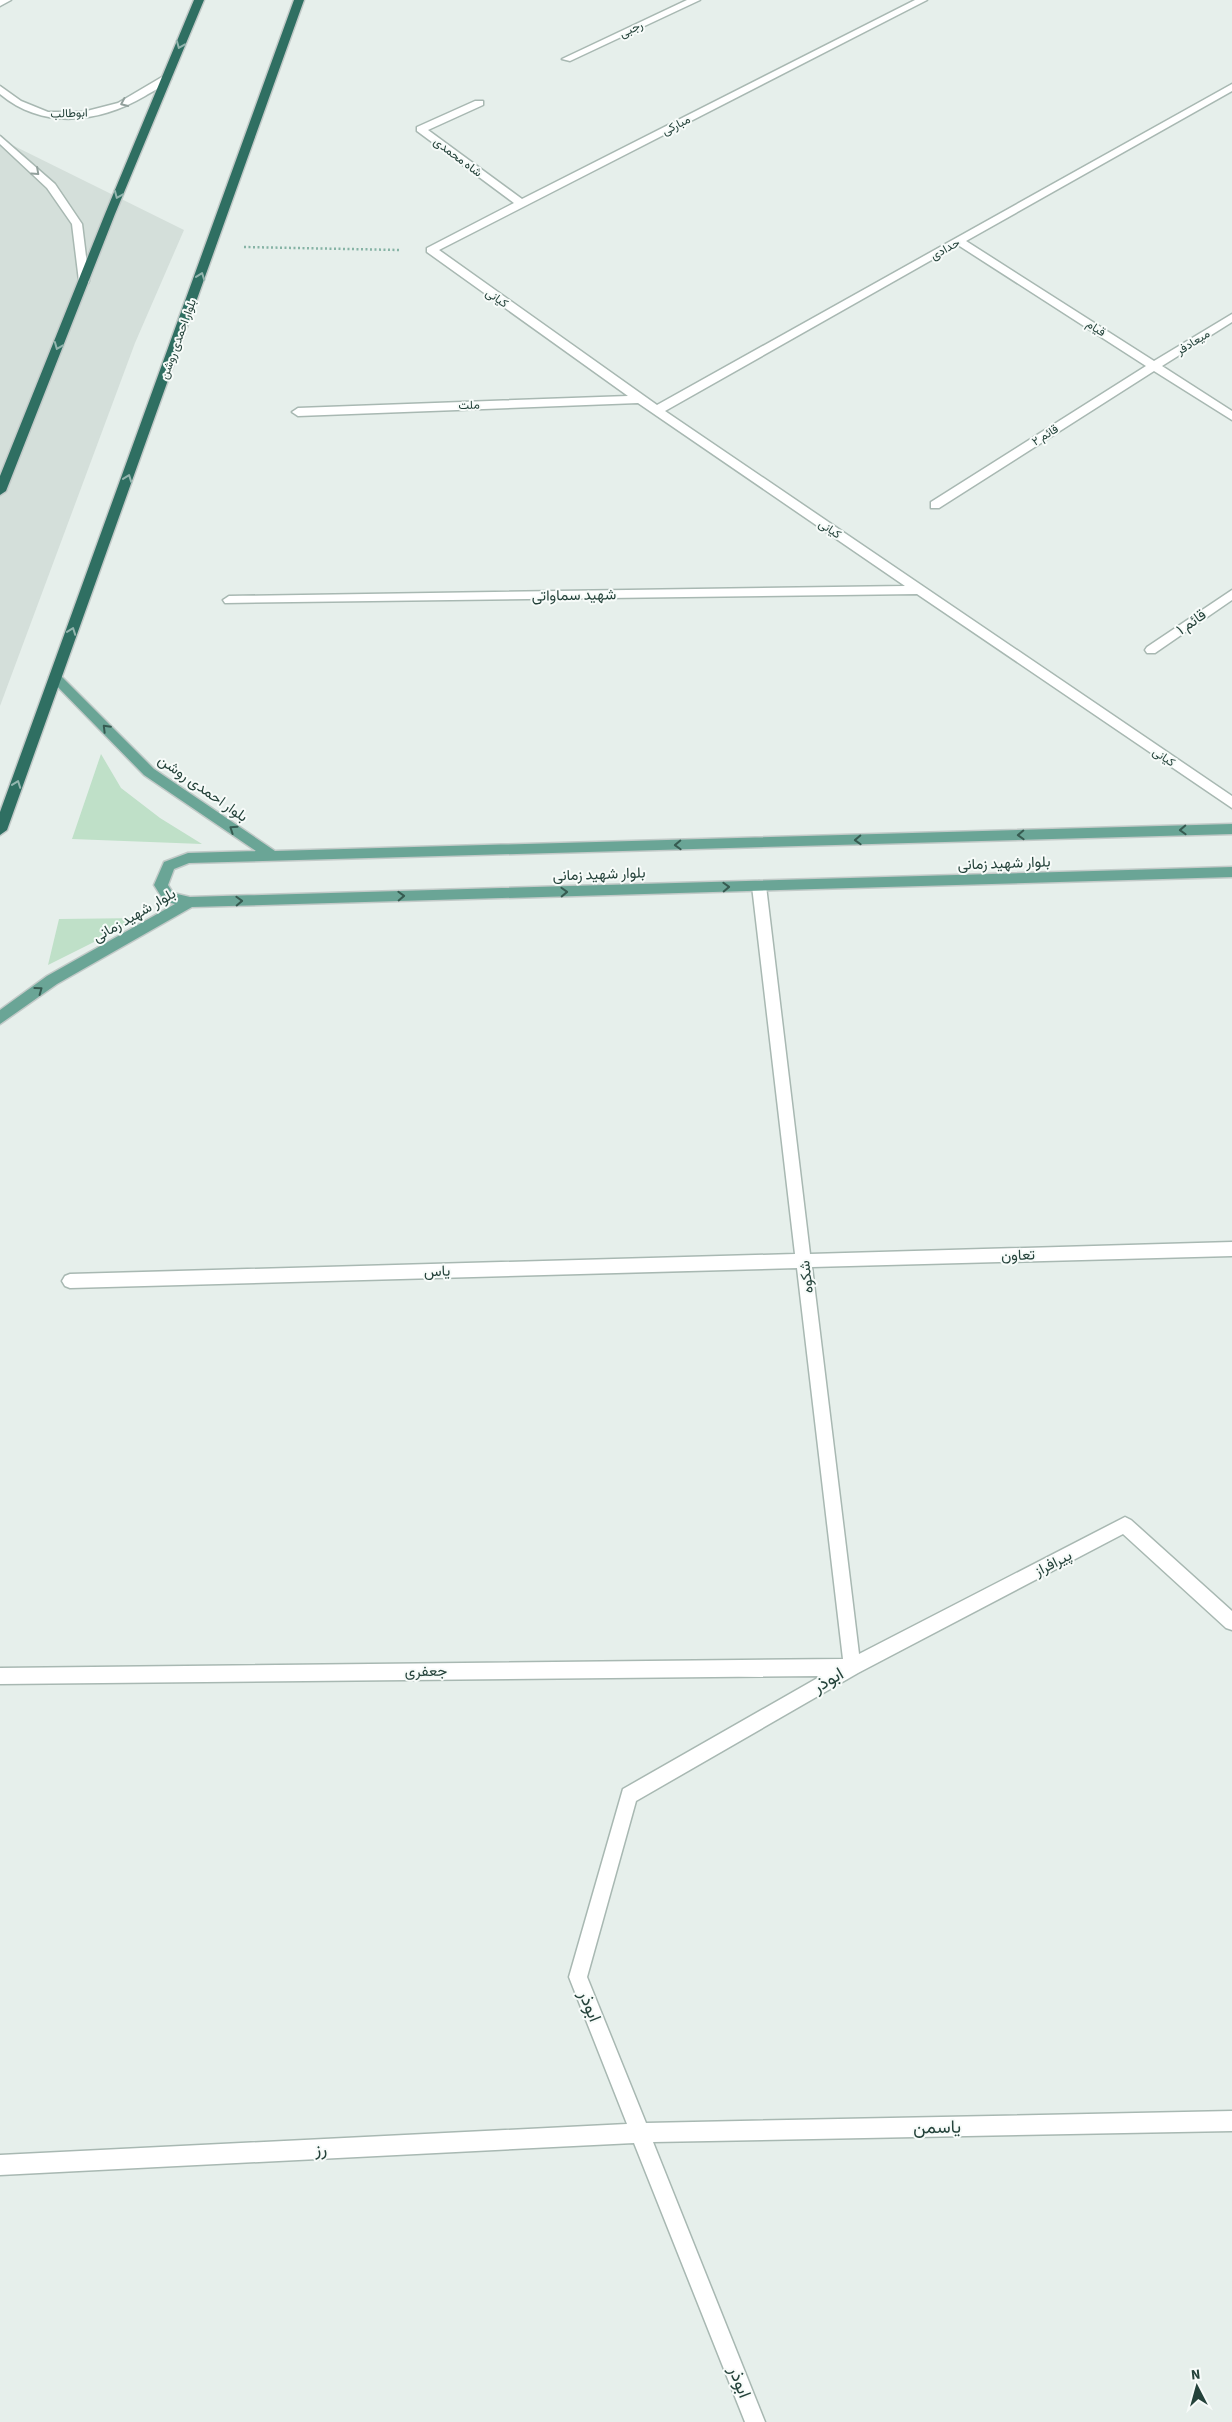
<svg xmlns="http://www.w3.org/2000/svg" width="1232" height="2422" font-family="'Source Sans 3',Vazirmatn,sans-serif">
	<rect width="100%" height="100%" fill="#e6efeb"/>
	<!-- built -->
	<path fill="#d4dfda" d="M0,139l184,91 -49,113 -135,363z"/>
	<!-- green -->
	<path fill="#bfe0c8" d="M101,754l20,34 39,30 42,26 -130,-5z
		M142,918l-94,47 11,-46z"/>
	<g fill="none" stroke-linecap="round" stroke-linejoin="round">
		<!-- minor casing -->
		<g stroke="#a8b8b2" stroke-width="3">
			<path id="minor" d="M0,0h11l-11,6z
				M687,0h13l-130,61 -8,-2z
				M915,0h12l-488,250 218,155 575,-321v7l-266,150 188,120 78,-47v8l-70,44 70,45v9l-78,-49 -215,137h-8v-6l215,-136 -188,-121 -293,166 567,385v12l-315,-214 -692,9 -2,-3 6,-4 676,-10 -267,-183 -340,13 -6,-4 6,-4 330,-12 -201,-144v-4l87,-45 -97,-72v-4l58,-26h8v4l-55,25 94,69z
				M162,77l9,2c-7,7 -18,12 -26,17 -46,27 -102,34 -145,-2v-8l21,15 27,11h35l35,-9z
				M0,136l55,48 27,40 7,57 -1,2 -4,1 -5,-3 -7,-57 -25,-36 -47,-44z
				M1232,590v10l-77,53h-8l-2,-3 2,-3z
				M759,881l7,5 44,368 422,-12v14l-420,11 47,387 266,-137 6,3 101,91v19l-6,-2 -103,-94 -265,139 -222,128 -49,176 59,146 586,-12v20l-579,11 112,280h-20l-111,-279 -634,32v-20l627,-31 -58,-147 54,-188 198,-113 -821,8v-16l843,-9 -46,-391 -727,20 -5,-2 -3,-5 3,-5 5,-2 725,-20 -43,-368z"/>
		</g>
		<!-- major casing -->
		<g stroke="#c2cac8" stroke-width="3">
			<path id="major" d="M55,673l4,1 95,95 121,82 957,-27v10l-1043,29 -15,6 -6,16 5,8 17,4 1042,-30v10l-1040,30 -135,77 -57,40v-14l47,-34 128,-72 -11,-3 -10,-16 10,-23 24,-9 68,-2 -112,-76 -93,-95 -2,-3z"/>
		</g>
		<!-- highway casing -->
		<g stroke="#c2cac8" stroke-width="3">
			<path id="highway" d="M194,0h10l-89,214 -109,277 -6,4v-19l105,-262z
				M294,0h10l-297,830 -7,5v-23z"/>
		</g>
		<!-- path -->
		<path stroke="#86b3a5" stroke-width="2.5" stroke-dasharray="2 2.5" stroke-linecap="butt" d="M244,247l156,3"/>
		<!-- minor -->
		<use href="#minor" fill="#fff" fill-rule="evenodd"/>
		<!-- major -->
		<use href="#major" fill="#6aa596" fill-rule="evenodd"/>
		<!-- highway -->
		<use href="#highway" fill="#2f6f62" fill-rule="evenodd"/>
	</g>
	<!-- one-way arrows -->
	<defs><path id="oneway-chevron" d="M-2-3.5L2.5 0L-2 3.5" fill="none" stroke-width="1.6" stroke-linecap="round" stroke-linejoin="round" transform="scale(1.25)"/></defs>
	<g stroke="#93b5ae">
		<use href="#oneway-chevron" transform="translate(180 45) rotate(112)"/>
		<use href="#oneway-chevron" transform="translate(118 195) rotate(113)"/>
		<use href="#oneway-chevron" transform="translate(201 276) rotate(-70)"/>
		<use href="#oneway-chevron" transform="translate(58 346) rotate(112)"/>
		<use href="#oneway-chevron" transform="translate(128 478) rotate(-70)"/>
		<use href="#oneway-chevron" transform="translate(72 631) rotate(-70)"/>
		<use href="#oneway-chevron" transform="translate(17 784) rotate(-70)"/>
	</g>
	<g stroke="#92a09c">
		<use href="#oneway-chevron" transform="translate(124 103) rotate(155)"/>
		<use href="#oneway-chevron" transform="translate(36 172) rotate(42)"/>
	</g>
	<g stroke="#365b51">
		<use href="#oneway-chevron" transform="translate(106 728) rotate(-135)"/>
		<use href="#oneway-chevron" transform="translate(233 829) rotate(-146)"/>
		<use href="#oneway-chevron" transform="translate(1183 830) rotate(178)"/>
		<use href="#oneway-chevron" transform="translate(1021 835) rotate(178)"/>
		<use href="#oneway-chevron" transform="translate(858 840) rotate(178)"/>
		<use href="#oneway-chevron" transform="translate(678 845) rotate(178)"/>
		<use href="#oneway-chevron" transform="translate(726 887) rotate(-2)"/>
		<use href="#oneway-chevron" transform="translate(564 892) rotate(-2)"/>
		<use href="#oneway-chevron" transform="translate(401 896) rotate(-2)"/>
		<use href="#oneway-chevron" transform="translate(239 901) rotate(-2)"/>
		<use href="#oneway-chevron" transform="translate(39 990) rotate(-36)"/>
	</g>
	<g text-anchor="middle" stroke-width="4" stroke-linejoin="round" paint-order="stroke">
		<!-- far-street labels -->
		<g font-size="12" fill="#24423a" stroke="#f7fbf9">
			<text transform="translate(631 29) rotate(-25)" y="4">رجبی</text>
			<text transform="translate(69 113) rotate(-2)" y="4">ابوطالب</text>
			<text transform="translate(676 125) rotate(-27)" y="4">مبارکی</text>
			<text transform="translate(458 157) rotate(37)" y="4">شاه محمدی</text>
			<text transform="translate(945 249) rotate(-29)" y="4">حدادی</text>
			<text transform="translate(497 298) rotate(35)" y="4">کیانی</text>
			<text transform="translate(1096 328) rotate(33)" y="4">قیام</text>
			<text transform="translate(178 339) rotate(-70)" y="4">بلوار احمدی روشن</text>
			<text transform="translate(1193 342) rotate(-32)" y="4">میعادفر</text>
			<text transform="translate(469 405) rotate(-2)" y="4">ملت</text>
			<text transform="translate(1045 435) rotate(-32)" y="4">قائم ۲</text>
			<text transform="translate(830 529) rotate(34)" y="4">کیانی</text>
			<text transform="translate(1164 757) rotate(34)" y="4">کیانی</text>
		</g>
		<!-- street labels -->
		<g font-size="15" fill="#24423a" stroke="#f7fbf9">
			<text transform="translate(574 595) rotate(-1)" y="5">شهید سماواتی</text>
			<text transform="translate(1191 622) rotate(-35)" y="5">قائم ۱</text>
			<text transform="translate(203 788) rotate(35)" y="5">بلوار احمدی روشن</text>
			<text transform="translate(1004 863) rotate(-2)" y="5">بلوار شهید زمانی</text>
			<text transform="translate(599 874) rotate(-2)" y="5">بلوار شهید زمانی</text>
			<text transform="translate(134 915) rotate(-30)" y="5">بلوار شهید زمانی</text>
			<text transform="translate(1018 1255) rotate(-2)" y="5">تعاون</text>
			<text transform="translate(437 1271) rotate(-2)" y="5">یاس</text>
			<text transform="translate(806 1277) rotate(-97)" y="5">شکوه</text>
			<text transform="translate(1053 1563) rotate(-27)" y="5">پیرافراز</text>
			<text transform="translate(426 1671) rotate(-1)" y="5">جعفری</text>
		</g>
		<!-- near-street labels -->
		<g font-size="18" fill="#24423a" stroke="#f7fbf9">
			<text transform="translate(828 1680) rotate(-30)" y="6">ابوذر</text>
			<text transform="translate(590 2006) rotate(68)" y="6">ابوذر</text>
			<text transform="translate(937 2127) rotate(-1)" y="6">یاسمن</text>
			<text transform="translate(321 2149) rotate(-3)" y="6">رز</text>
			<text transform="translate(740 2382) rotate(69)" y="6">ابوذر</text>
		</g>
	</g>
	<!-- north arrow -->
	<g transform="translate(1197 2387) rotate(354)" stroke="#f7fbf9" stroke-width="4" paint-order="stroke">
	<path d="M0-4L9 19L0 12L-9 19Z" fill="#24423a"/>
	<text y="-8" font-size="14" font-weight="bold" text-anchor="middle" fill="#24423a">N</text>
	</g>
</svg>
